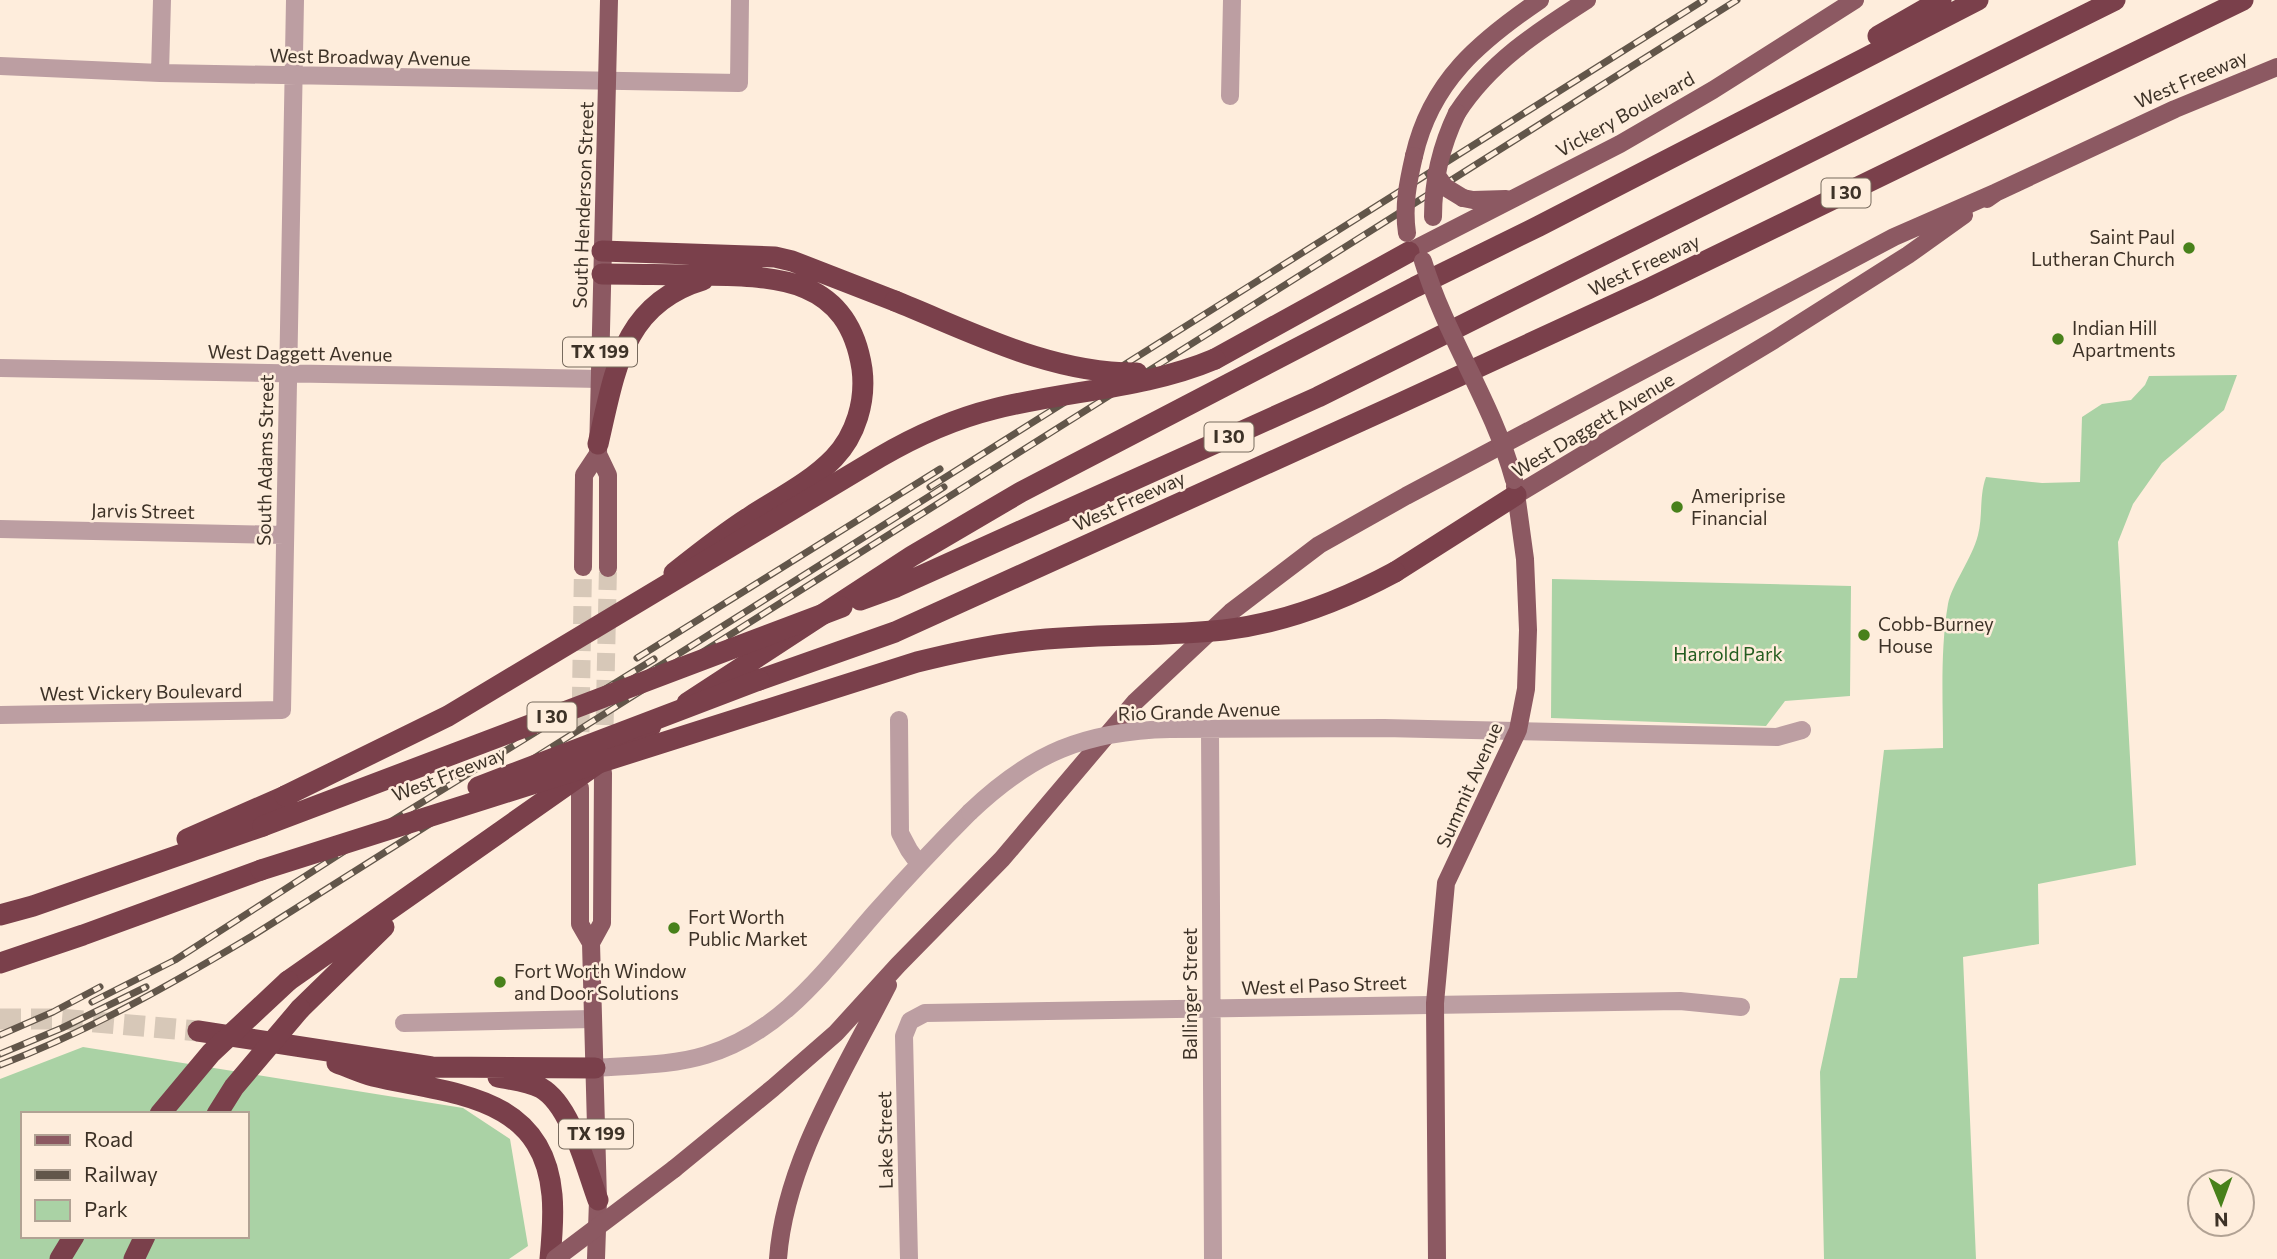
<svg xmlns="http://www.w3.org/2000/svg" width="2277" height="1259" font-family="Commissioner,sans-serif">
	<rect width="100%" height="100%" fill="#feeddc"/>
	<!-- green -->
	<path fill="#aad2a5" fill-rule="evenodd" d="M2237,375l-13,35 -62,53 -29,41 -15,38 18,323 -98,19 1,60 -76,13 13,302h-152l-4,-187 20,-94h17l27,-228 59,-2c0,-47 -3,-97 5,-144 4,-20 24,-45 30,-69 5,-19 1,-39 8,-58l56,6 38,-1 2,-65 20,-13 29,-4 14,-15 4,-9z
		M1552,579l299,7 -1,110 -65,5 -19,25 -215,-8z
		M83,1047l380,61 47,31 18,107 -19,13h-509v-180zM23,1114h224v122h-224z"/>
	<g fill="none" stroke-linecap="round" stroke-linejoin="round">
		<!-- major-tunnel -->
		<path stroke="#d7c8b8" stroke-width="18" stroke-dasharray="18 9" stroke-linecap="butt" d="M604,752l4,-184
			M580,759l3,-192"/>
		<!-- highway-tunnel -->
		<path stroke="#d7c8b8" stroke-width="21" stroke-dasharray="21 10" stroke-linecap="butt" d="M0,1019h61l137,12"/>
		<!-- minor -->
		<path stroke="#bc9ea2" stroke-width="18" d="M0,66l160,7 579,10 1,-83
			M160,73l2,-73
			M1230,96l2,-96
			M0,368l600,11
			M0,529l284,6
			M0,715l282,-5 13,-710
			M899,720l1,113 9,17 10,14
			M1170,729l214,-1 393,9 25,-7
			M1210,729l3,530
			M404,1023l189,-4
			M595,1068c37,-3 75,-2 111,-13 75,-22 120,-86 169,-142 31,-35 62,-68 95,-101
			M909,1259l-5,-223 6,-15 15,-8 689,-11 66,-1 61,6"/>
		<!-- major -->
		<path stroke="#8c5962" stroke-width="18" d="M1457,113c33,-51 80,-81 130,-113
			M1414,156c17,-75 66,-115 126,-156
			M1463,198l10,2 33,-1
			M1987,199l10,-7 178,-83 102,-42
			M1409,252l211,-108 93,-54 142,-90
			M1516,495l258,-155 134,-85 56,-40
			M583,567l1,-92 14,-21
			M608,568v-93l-10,-21 11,-454
			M580,788v136l11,19 7,257 -2,59
			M591,943l11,-20 1,-150
			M674,1169l99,-81 63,-55 62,-68 104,-106 133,-157 96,-90 88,-67 87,-49 488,-259 103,-45
			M778,1259c7,-97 67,-189 110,-274
			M1437,1259l-2,-256 11,-120 72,-153 8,-41 2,-59 -3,-71 -10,-73"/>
		<!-- highway -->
		<path stroke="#7a404b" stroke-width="21" d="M1878,36l63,-36
			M602,251l173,6 17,4 103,40
			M602,274c34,0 67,1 101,1 76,1 145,3 159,94 4,32 -6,66 -28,89 -23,24 -55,40 -83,58 -27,17 -52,37 -77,57
			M1215,359l194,-107
			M598,444c17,-72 24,-140 105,-164
			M1395,572l121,-77
			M860,600l36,-13 422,-190 797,-397
			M759,680l136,-48 499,-226 254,-117 595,-289
			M687,703l225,-147 109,-64 394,-205 124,-61 439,-226
			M187,839l98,-43
			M0,915l33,-9 230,-80
			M0,963l83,-28 178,-65
			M288,981l363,-255
			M300,1009l84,-82
			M198,1031l234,36 163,1
			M337,1063c12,4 24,10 36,13 76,18 170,17 179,119 2,21 0,43 -2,64
			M498,1077c14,3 30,4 43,11 30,17 45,80 57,112
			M60,1259l14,-23
			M134,1259l11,-23"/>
		<!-- rail casing -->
		<g stroke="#62564a" stroke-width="7">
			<path id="rail" d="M930,487l774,-487
				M637,658l303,-189
				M645,675l299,-188
				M92,1002l83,-42 199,-128 280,-173
				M0,1035l53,-23 47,-25
				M0,1054l62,-26 84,-41
				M0,1065c89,-34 170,-80 252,-129l1485,-936"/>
		</g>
		<!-- rail -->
		<use href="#rail" stroke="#feeddc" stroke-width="4.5" stroke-dasharray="13" stroke-linecap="butt"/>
		<!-- minor-bridge -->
		<path stroke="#bc9ea2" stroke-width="18" d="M970,812c62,-59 114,-81 200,-83"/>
		<!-- major-bridge -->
		<path stroke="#8c5962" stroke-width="18" d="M1436,174l9,13 18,11
			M1433,217c0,-37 8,-71 24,-104
			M1407,233c-4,-27 1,-51 7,-77
			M1423,261c23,76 70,142 91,219
			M555,1259l119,-90"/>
		<!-- highway-bridge -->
		<path stroke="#7a404b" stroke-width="21" d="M895,301c77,31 156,73 242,72
			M478,787l281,-107
			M285,796l163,-80 432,-259c36,-21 74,-38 114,-48 74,-19 150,-20 221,-50
			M263,826l579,-219
			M261,870l656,-208c36,-9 73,-17 110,-21 66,-8 132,-4 197,-11 60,-7 119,-30 171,-58
			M160,1114l51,-61 77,-72
			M217,1114l17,-27 66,-78"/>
	</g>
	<!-- markers -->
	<g fill="#48811b" stroke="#feeddc" stroke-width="2.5">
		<circle cx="2189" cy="248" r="7"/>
		<circle cx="2058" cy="339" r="7"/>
		<circle cx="1677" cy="507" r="7"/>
		<circle cx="1864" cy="635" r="7"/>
		<circle cx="674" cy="928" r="7"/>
		<circle cx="500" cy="982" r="7"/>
	</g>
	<g text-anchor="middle" stroke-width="5" stroke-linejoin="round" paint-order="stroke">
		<!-- shield labels -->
		<g fill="#feeddc" stroke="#776a5d" stroke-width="2">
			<rect x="1821.5" y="178.5" width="49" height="29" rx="5"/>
			<rect x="563" y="337.5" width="74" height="29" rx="5"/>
			<rect x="1204.5" y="422.5" width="49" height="29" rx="5"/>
			<rect x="527.5" y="702.5" width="49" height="29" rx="5"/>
			<rect x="559" y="1119.5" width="74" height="29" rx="5"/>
		</g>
		<g font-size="18" font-weight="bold" fill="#3d3227">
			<text x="1846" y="199">I 30</text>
			<text x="600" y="358">TX 199</text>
			<text x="1229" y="443">I 30</text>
			<text x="552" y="723">I 30</text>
			<text x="596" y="1140">TX 199</text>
		</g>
		<!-- street labels -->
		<g font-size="19" fill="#3d3227" stroke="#feeddc">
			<text transform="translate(370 57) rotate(1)" y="7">West Broadway Avenue</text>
			<text transform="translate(2191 79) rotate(-23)" y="7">West Freeway</text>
			<text transform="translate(1625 114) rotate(-29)" y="7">Vickery Boulevard</text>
			<text transform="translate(583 205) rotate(-88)" y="7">South Henderson Street</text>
			<text transform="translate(1644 265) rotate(-25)" y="7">West Freeway</text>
			<text transform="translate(300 353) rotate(1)" y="7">West Daggett Avenue</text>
			<text transform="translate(1593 425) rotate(-31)" y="7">West Daggett Avenue</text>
			<text transform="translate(265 460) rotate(-89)" y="7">South Adams Street</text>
			<text transform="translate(1129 501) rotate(-24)" y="7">West Freeway</text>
			<text transform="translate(143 511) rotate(1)" y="7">Jarvis Street</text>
			<text transform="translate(141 692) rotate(-1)" y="7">West Vickery Boulevard</text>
			<text transform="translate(1199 711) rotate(-2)" y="7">Rio Grande Avenue</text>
			<text transform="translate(449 774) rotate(-21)" y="7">West Freeway</text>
			<text transform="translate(1469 785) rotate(-66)" y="7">Summit Avenue</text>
			<text transform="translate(1324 985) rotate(-2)" y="7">West el Paso Street</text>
			<text transform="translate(1190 994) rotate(-90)" y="7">Ballinger Street</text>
			<text transform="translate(885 1140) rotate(-91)" y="7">Lake Street</text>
		</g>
		<!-- poi labels -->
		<g font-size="19" fill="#3d3227" stroke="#feeddc" text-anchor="start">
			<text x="2175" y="244" text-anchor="end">Saint Paul<tspan x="2175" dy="22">Lutheran Church</tspan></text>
			<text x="2072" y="335">Indian Hill<tspan x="2072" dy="22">Apartments</tspan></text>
			<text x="1691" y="503">Ameriprise<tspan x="1691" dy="22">Financial</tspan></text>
			<text x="1878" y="631">Cobb-Burney<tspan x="1878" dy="22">House</tspan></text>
			<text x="688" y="924">Fort Worth<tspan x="688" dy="22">Public Market</tspan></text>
			<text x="514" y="978">Fort Worth Window<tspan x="514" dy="22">and Door Solutions</tspan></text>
		</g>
		<!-- park labels -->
		<g font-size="19" fill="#245d20" stroke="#feeddc">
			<text x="1728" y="661">Harrold Park</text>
		</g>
	</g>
	<!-- legend -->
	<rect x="21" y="1112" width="228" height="126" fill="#feeddc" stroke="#b1a294" stroke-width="2"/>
	<rect x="35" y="1135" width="35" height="10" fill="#8c5962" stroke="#b1a294" stroke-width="2"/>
	<text x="84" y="1147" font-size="21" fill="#3d3227">Road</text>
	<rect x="35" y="1170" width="35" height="10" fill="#62564a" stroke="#b1a294" stroke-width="2"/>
	<text x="84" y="1182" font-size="21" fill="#3d3227">Railway</text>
	<rect x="35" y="1200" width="35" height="21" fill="#aad2a5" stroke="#b1a294" stroke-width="2"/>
	<text x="84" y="1217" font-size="21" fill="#3d3227">Park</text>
	<!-- north arrow -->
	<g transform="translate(2221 1203) rotate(179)"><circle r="33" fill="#feeddc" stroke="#b1a294" stroke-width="2"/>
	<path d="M0-5L12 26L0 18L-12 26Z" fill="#48811b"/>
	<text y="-10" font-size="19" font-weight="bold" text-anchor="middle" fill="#3d3227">N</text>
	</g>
</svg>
